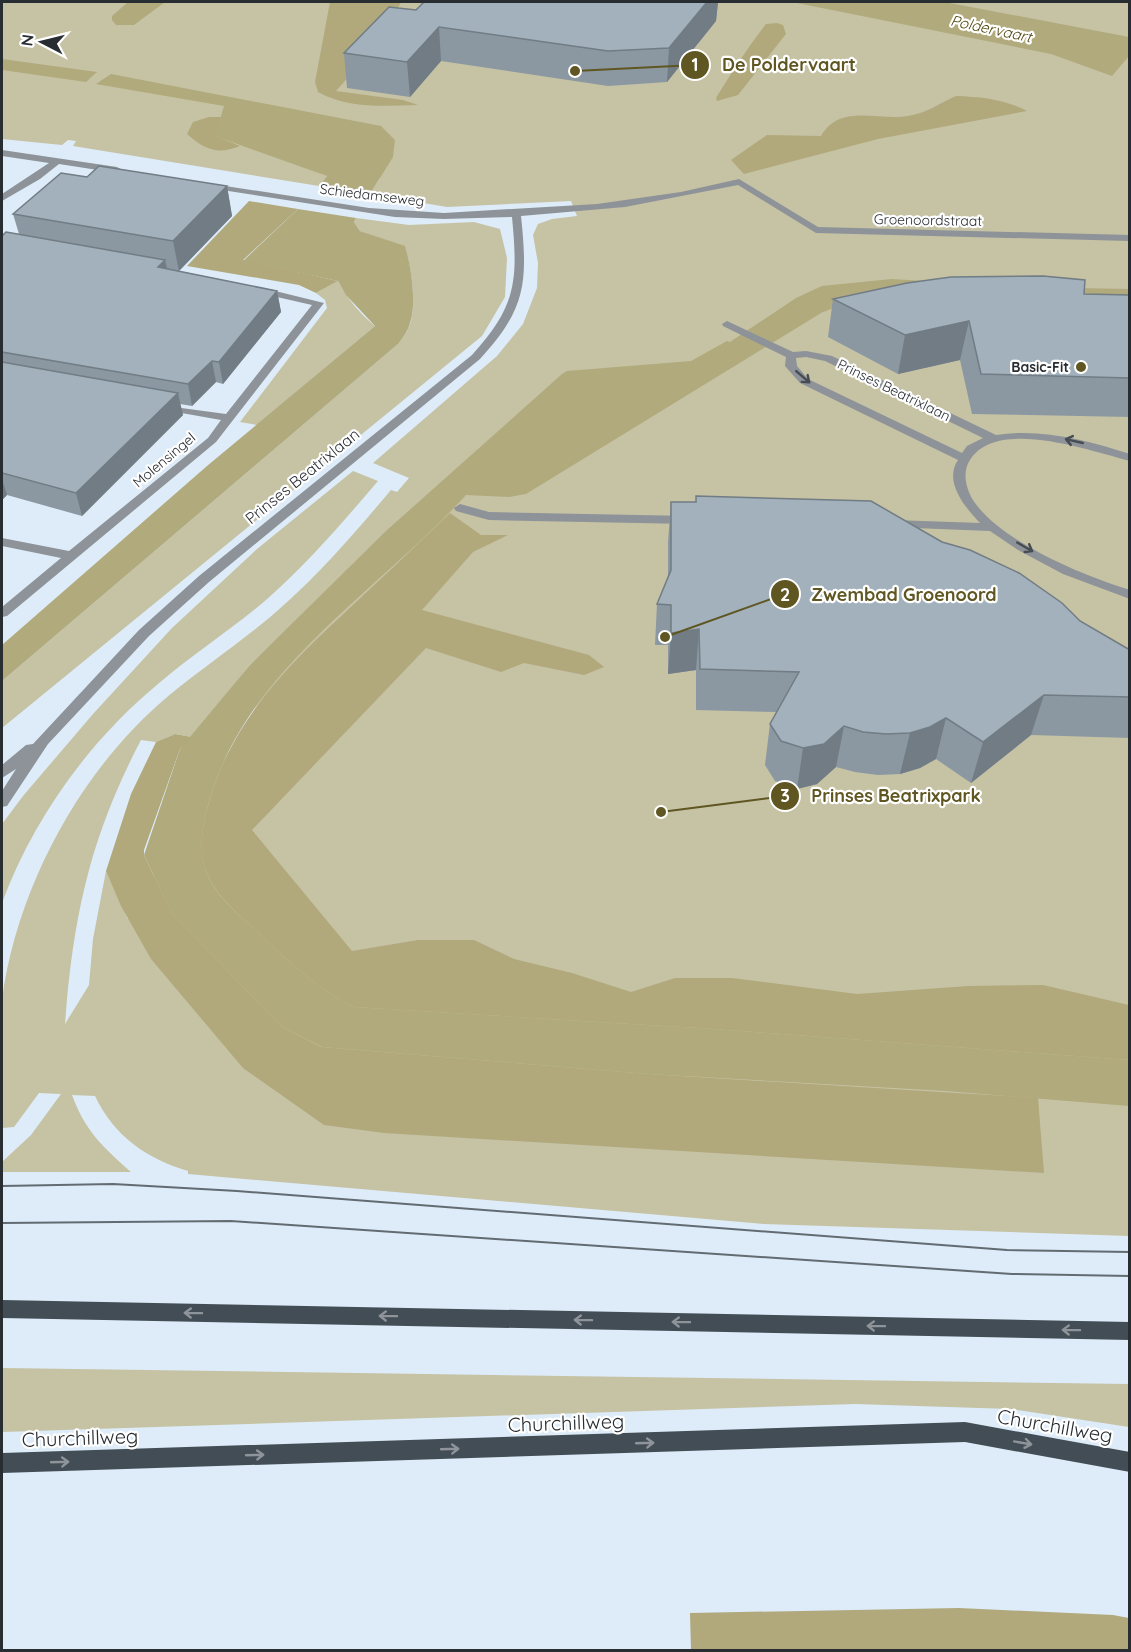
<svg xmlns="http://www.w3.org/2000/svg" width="1131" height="1652" font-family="Quicksand,sans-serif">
	<rect width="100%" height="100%" fill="#ddecf8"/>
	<!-- green -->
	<path fill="#c6c2a4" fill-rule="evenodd" d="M2,2h1127v1234l-365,-12 -576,-50v-3c-41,-12 -74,-35 -93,-75l-23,-1c13,36 31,52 59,77h-129v-10l29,-27 30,-41 -22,-1 -25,34 -12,1c0,-29 0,-58 0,-87 0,-13 -2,-27 0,-41 14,-108 74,-222 156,-295 41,-36 88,-65 128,-102 38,-34 72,-74 105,-113l6,2 12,-14 -36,-15 124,-107 26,-32 14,-36 1,-25 -5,-28 5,-11 14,-5 25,-3 -6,-15 -124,6 -77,-13 10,-16 -65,-7 12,5 -8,10 -246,-40 3,-5 -8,-1 -6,5 -60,-6zM325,593l-197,326 -22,-48 -13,68 -4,46 -24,39c8,-107 25,-187 76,-284l15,2 19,-8 17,3 58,-72z
		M356,218l53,7 65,-3 26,7 7,29 -2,39 -23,39 -480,392v-47l396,-337c5,-6 10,-13 12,-20 7,-18 1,-59 -5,-77l-45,-16 -6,-9z
		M338,281c10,18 21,32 37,45l-118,99 -17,-3 87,-114 -2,-8 -9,-7z
		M353,471l25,10c-35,41 -71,83 -112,119 -35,30 -73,54 -108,84 -69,57 -125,135 -156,219v-79l21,-28 70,-82 79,-86 85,-79z
		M2,1368l1127,16v43l-118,-18 -156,-5 -853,28z"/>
	<!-- forest -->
	<path fill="#b1a97c" d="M330,2h71l-17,35 -48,54 67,9 15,5c-35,1 -69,4 -100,-13l-3,-10z
		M777,23l6,2 3,9 -48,61 -21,6 -1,-3c16,-26 32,-51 50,-74z
		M956,96c25,1 48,3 71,15l-149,28 -134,35 -13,-14 36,-25 54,1c19,-33 57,-15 87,-20 19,-3 30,-12 48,-20z
		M209,117h12l-5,19 24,10c-22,9 -35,4 -53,-12l6,-12z
		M249,201l49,8 -55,51 95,21 -22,12 -17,-8 -112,-19z
		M450,513l31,22h27l-35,17 -51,58 167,45 15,12 -20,8 -60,-12 -23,9 -75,-24 -174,182 100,121 66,-11h56l40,19 58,14 59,19 44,-14h57l125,16 111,-8 75,-1 86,20v55l-415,-31 -360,-22c-37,-19 -64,-44 -93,-72 -22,-21 -48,-40 -57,-70 -5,-21 -1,-42 5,-62 21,-77 72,-131 129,-184 37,-35 75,-70 112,-106z
		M175,734l17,3 -12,12 -36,101v5l28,59 110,113 39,20 327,27 390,24 6,75 -660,-40 -60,-8 -81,-57 -92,-109 -30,-53 -15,-35 25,-77 25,-52z
		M959,1608l154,7 16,3v32h-438l-1,-37z"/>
	<!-- water -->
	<path fill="#b1aa7c" d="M128,2h37l-31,23h-18l-4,-5v-4z
		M792,2h152l185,35v19l-17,20 -61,-22z
		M2,59l95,13 -11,10 -84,-12z
		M111,74l270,52 14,14 -2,17 -23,37 -51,-8 8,-10 -112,-40 9,-30 -128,-22z
		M298,209l58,9 -2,4 6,9 45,15c6,19 12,59 5,77 -2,8 -7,15 -12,21l-396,337v-36l205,-179 168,-140 -29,-31 -8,-14 -95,-20z
		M892,279l130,8 107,2v16l-286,-1 -22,9 -295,181 -17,3 -43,-2c-89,98 -220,174 -257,307 -6,21 -10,41 -5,63 8,30 35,49 57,70 29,28 56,53 93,72l360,22 415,31v46l-183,-15 -298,-17 -326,-27 -40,-20 -110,-113 -28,-59 36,-106 70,-84 136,-134 176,-157 5,-3 124,-10 36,-20 3,1 66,-44 26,-12z"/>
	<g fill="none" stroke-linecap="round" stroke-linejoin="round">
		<!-- minor -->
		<path fill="#8d9398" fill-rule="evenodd" d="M2,150l115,17 5,3 -5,3 -58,-9 -19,15 -38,22v-7l47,-31 -47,-7z
			M739,179l79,48 312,8v6l-314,-8 -78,-48 -113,22 -104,9c7,67 5,93 -41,143l-271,223 -60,54 -101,108 -41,62 -5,1v-16l14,-22 -14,9v-13l24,-20 7,-1 106,-114 60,-54 273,-221c45,-49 46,-75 40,-138l-68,2 -49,-2 -186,-29 -3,-1v-4l163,25 75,5 153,-9 84,-12z
			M259,287l65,16 -108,139 -209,174 -5,1v-10l59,-49 -59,-12v-8l67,13 139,-113 13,-18 -62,-11v-4l67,9 86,-109 -57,-13 -1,-2z
			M727,321l66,31 13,-1 26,5 164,79c44,-7 91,5 134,19v7c-40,-10 -133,-44 -160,-1 -9,13 -3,32 5,43 29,40 109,73 155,87v9l-67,-25 -45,-24 -28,-19 -101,-4 -2,-3 6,-4 87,3c-14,-15 -37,-41 -22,-63l-158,-77 -15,-17 1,-9 -63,-31 -1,-2zM806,357l19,4 158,77 -16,8 -5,7 -154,-74 -11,-13 -1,-8z
			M460,504l29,8 200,4 6,4 -6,4 -200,-4 -33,-9 -2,-3z"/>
		<!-- major -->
		<path fill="#434d55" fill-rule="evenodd" d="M2,1300l1128,22v18l-1128,-22z
			M965,1422l165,30v20l-165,-30 -963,31v-20z"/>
		<!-- tram -->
		<path stroke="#636b72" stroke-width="2" d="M2,1186l111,-2 124,7 770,59 123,2
			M2,1223l229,-2 781,53 118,2"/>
	</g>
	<!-- wall -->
	<path fill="#8b98a2" d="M424,2h294l-2,19 -49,61 -59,4 -167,-25 -31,36 -63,-9 -3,-35 72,-43z
		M87,177l140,9 5,30 -53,55 98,20 4,21 -58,72 -7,-2 -24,24 -12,-2 3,11 -101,101 -75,-21 -5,5v-264l17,-2 -6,-20z
		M1084,294l46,1v122l-158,-3 -12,-54 -62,14 -70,-37 5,-38z
		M671,502l409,119 50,29v88l-99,-3 -60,48 -35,-24 -16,9 -20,6 -22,1 -23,-3 -19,-5 -19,17 -20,5 -22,-8 -10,-16 5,-41 7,-12 -81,-2v-40l-28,4v-29h-13l2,-41 11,-27v-35z"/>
	<!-- shaded-wall -->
	<path fill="#717c84" d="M707,2h11l-2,19 -49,61 2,-34z
		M439,27l2,34 -31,36 -3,-35z
		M227,186l5,30 -53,55 -6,-30z
		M165,260l5,21 -12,-14z
		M277,291l4,21 -58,72 -4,-22z
		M969,321l-9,39 -62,14 7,-39z
		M212,361l4,21 -24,24 -4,-22z
		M178,393l5,22 -101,101 -6,-23z
		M2,479l5,16 -5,5z
		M699,629l-3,41 -28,4 3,-41z
		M1044,695l-13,40 -60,48 12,-41z
		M946,718l-10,41 -16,9 -20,6 10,-41z
		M844,726l-8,41 -19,17 -20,5 6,-41z"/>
	<!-- building -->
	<path fill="#a2b1bc" stroke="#717c84" stroke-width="1.5" d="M424,2h283l-38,46 -61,3 -169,-24 -32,35 -63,-9 45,-46 27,3z
		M99,166l128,20 -54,55 -160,-27 48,-41 26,4z
		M6,232l159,28 -7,7 119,24 -58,71 -7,-1 -24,23 -186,-32v-116z
		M1043,276l42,4 -1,14 46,1v83l-149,-4 -12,-53 -64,14 -72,-36 74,-16 44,-6z
		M2,362l176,31 -102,100 -74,-20z
		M696,496l175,5 71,41 28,8 49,23 43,30 18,18 50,29v47l-86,-2 -61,47 -37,-24 -16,9 -20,6 -24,1 -23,-2 -19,-6 -20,18 -21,4 -22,-7 -11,-17 29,-52 -99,-3 -1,-40 -28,4v-28l-14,-1 14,-34v-68h25z"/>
	<!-- one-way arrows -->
	<defs><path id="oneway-shaft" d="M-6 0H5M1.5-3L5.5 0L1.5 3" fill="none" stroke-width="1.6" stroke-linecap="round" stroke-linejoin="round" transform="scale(1.5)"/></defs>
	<g stroke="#464c51">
		<use href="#oneway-shaft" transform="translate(803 377) rotate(41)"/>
		<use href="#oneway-shaft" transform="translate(1074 441) rotate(-167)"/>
		<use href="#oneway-shaft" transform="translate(1025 547) rotate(30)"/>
	</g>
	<g stroke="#8e9499">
		<use href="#oneway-shaft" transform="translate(193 1313) rotate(-179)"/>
		<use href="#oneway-shaft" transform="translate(388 1316) rotate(-179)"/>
		<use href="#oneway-shaft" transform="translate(583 1320) rotate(-179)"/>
		<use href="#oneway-shaft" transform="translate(681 1322) rotate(-179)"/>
		<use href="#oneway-shaft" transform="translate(876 1326) rotate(-179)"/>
		<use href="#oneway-shaft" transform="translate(1071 1330) rotate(-179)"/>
		<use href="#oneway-shaft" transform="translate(645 1443) rotate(-2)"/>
		<use href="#oneway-shaft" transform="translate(1023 1443) rotate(10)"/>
		<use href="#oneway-shaft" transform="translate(450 1449) rotate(-2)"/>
		<use href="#oneway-shaft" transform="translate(255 1455) rotate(-2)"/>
		<use href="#oneway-shaft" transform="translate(60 1462) rotate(-2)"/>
	</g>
	<!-- markers -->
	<circle fill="#5f5622" stroke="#fff" stroke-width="2" cx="1081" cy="367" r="6"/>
	<g text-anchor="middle" stroke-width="4.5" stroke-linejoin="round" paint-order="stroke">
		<!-- far-street labels -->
		<g font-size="14" fill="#282d32" stroke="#fff">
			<text transform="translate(372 195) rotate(7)" y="5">Schiedamseweg</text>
			<text transform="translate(928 220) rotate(1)" y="5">Groenoordstraat</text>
			<text transform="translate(894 390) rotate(26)" y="5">Prinses Beatrixlaan</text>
			<text transform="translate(164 460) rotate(-40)" y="5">Molensingel</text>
		</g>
		<!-- far-poi labels -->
		<g font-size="14" font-weight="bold" fill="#282d32" stroke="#fff" text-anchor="end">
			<text x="1069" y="372">Basic-Fit</text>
		</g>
		<!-- far-water labels -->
		<g font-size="15" font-style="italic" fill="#50470e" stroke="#fff">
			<text transform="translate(991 29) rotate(12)" y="5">Poldervaart</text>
		</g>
		<!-- street labels -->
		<g font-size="16" fill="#282d32" stroke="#fff">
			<text transform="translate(302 476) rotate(-39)" y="6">Prinses Beatrixlaan</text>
		</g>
		<!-- near-street labels -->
		<g font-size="20" fill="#282d32" stroke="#fff">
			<text transform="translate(566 1423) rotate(-2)" y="7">Churchillweg</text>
			<text transform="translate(1055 1426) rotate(10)" y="7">Churchillweg</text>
			<text transform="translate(80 1438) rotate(-2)" y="7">Churchillweg</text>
		</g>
	</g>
	<!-- callouts -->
	<path fill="none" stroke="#5f5622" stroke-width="2" d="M575 71L695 65M665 637L785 594M661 812L785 796"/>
	<g fill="#5f5622" stroke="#fff" stroke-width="2">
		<circle cx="575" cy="71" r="6"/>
		<circle cx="665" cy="637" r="6"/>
		<circle cx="661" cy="812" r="6"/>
		<circle cx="695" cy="65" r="15"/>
		<circle cx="785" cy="594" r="15"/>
		<circle cx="785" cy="796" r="15"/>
	</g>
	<g font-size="18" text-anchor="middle" font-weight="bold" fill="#fff">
		<text x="695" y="71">1</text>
		<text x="785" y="601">2</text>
		<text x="785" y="802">3</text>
	</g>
	<g font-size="18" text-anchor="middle" font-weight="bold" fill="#5f5622" stroke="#fff" stroke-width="4.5" stroke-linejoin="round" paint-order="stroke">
		<text x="789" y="71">De Poldervaart</text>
		<text x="904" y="601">Zwembad Groenoord</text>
		<text x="896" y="802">Prinses Beatrixpark</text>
	</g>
	<!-- border -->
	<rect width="1131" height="1652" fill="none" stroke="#282d32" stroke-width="6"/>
	<!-- north arrow -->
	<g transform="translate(42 42) rotate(277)" stroke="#ffffff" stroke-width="4.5" paint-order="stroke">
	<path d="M0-4.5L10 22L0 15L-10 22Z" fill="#282d32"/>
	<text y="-9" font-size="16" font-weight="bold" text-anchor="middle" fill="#282d32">N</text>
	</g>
</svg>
